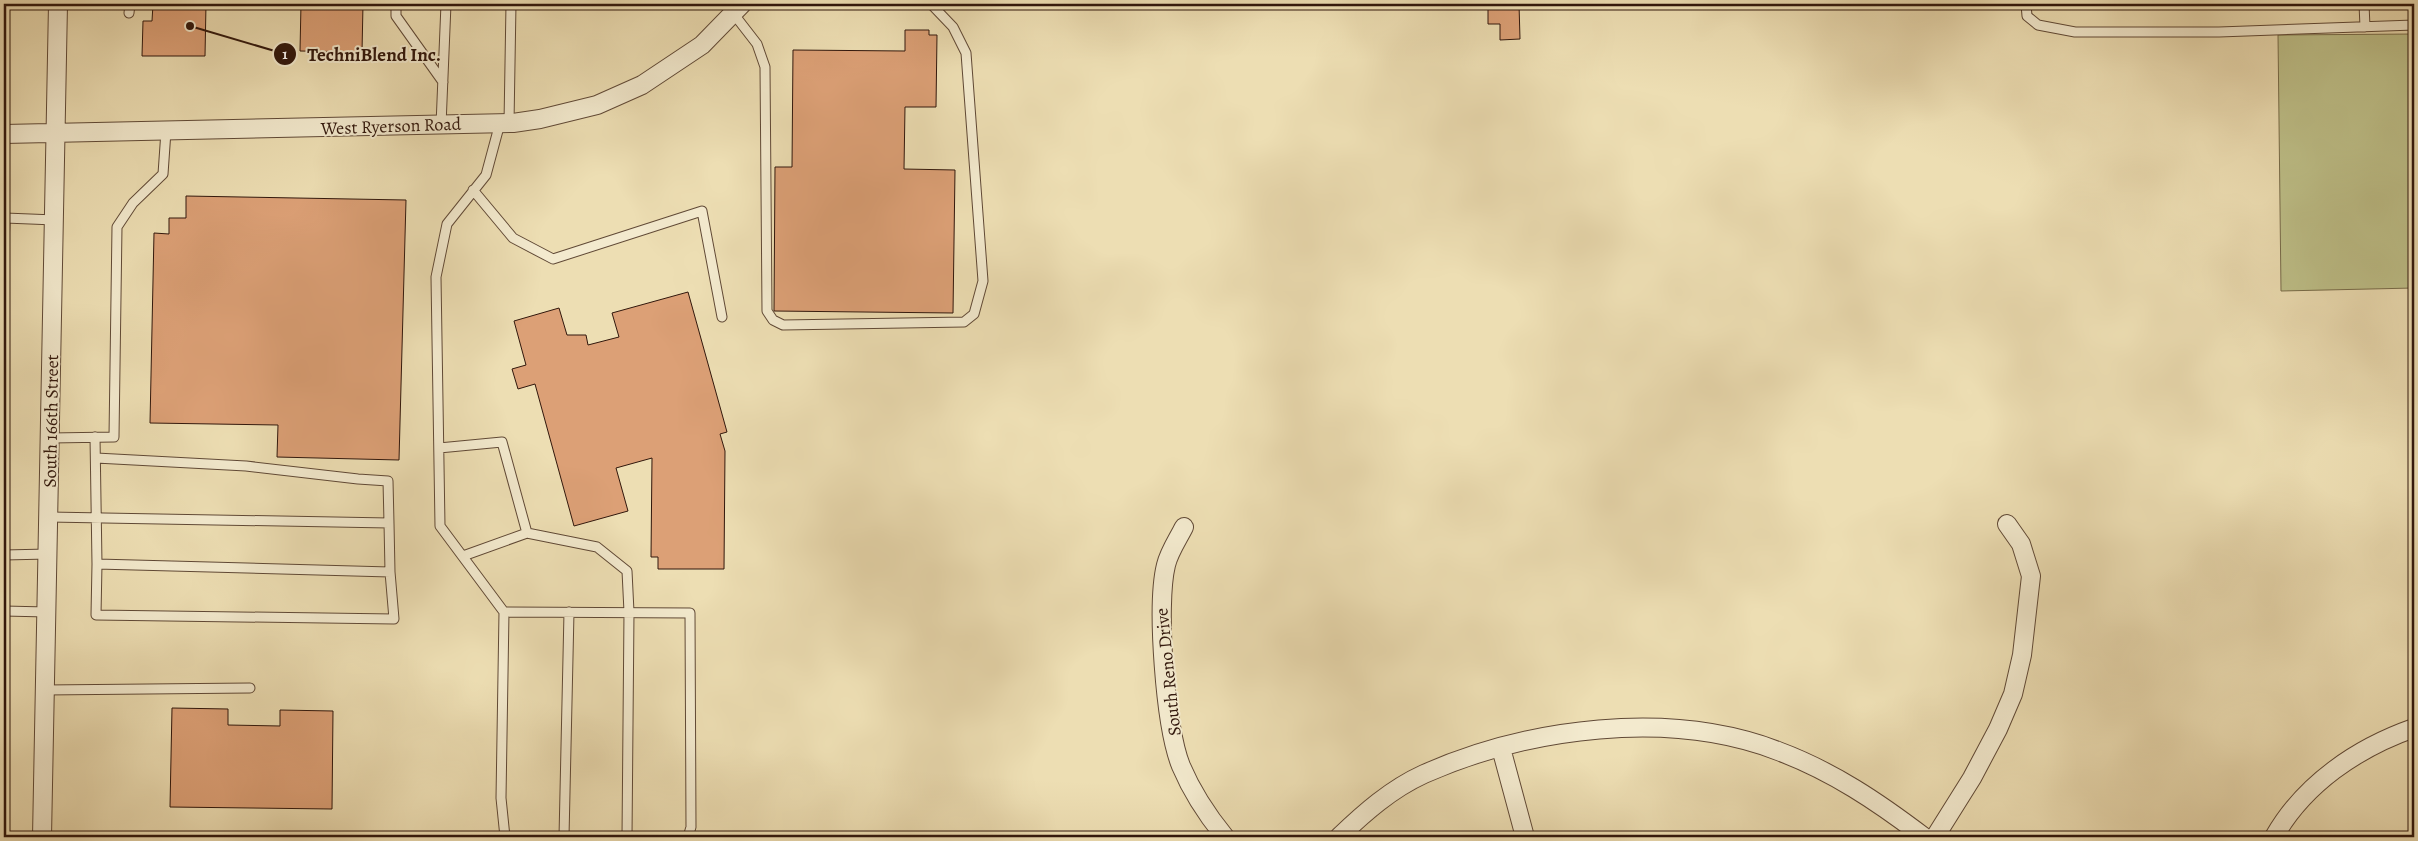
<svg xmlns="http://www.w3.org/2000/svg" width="2418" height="841" font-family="Alegreya,serif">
	<rect width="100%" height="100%" fill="#eddeb3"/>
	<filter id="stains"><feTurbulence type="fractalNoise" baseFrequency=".004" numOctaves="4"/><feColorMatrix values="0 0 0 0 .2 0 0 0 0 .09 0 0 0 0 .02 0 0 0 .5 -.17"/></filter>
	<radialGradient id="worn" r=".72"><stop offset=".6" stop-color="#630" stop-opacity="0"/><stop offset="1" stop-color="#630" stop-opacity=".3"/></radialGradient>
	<!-- green -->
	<path fill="#bec089" stroke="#786c4a" d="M2414,34v254l-133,3 -3,-256z"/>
	<!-- building -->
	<path fill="#dca076" stroke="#31170c" d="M153,4h53l-1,52h-63l1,-35h9z
		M301,4h62l-1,48 -62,-1z
		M1488,4h31l1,35 -20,1v-16h-12z
		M905,30h24v5h8l-1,72h-31l-1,62 51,1 -2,143 -179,-2 1,-144h17l1,-117 112,1z
		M186,196l220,4 -7,260 -122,-3 1,-32 -128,-2 4,-190 15,1v-16h17z
		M688,292l39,140 -7,2 5,17 -1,118h-66v-12h-7l1,-99 -36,10 12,43 -54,15 -39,-142 -17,5 -6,-20 14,-4 -12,-44 45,-13 8,27h19l2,10 31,-8 -7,-24z
		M172,708l56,1v16l52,1v-16l53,1 -1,98 -162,-2z"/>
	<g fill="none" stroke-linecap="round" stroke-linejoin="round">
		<!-- service casing -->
		<g stroke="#604936" stroke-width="11">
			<path id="service" d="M396,4v12l47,66
				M2026,4l1,12 11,9 37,7h144l195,-7
				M2364,4l1,23
				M129,13l1,-9
				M733,13l24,31 8,23 2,244 6,9 10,5 181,-3 10,-8 9,-33 -17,-228 -13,-26 -22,-23
				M500,123l-14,52 -39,49 -11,53 4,249 64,86 -3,186 4,39
				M509,123l2,-119
				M441,125l5,-121
				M473,190l40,48 40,21 149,-48 20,106
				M4,247l1,-29 50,2
				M95,437l2,127
				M51,438l63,-1 3,-210 16,-24 30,-29 3,-43
				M439,448l63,-6 25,91 -64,23
				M96,458l150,8 112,13 30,2 1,42
				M49,517l340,6 1,49 -293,-8 -1,51 298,4 -4,-47
				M527,533l70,14 30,24 2,41 -2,225
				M4,555l44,-1
				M4,611l43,1
				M504,612l186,1 1,214 -3,10
				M45,690l205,-2
				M564,837l5,-225"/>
		</g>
		<!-- minor casing -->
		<g stroke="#604936" stroke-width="20">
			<path id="minor" d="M4,134l509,-11 27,-4 57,-14 45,-20 60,-40 40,-41
				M1184,527c-6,12 -15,25 -18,38 -10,40 -1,162 15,201 11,26 26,49 44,71
				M1501,748l24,89
				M42,837l16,-833
				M1339,837c25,-24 52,-48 85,-63 104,-46 245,-65 354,-23 54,20 100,51 146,86
				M1935,837l37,-59 26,-49 15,-35 9,-39 9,-79 -10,-32 -14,-20
				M2274,837c30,-53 83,-89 140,-109"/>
		</g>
		<!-- service -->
		<use href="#service" stroke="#f3eace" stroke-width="9"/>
		<!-- minor -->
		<use href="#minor" stroke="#f3eace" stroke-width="18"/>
	</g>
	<g text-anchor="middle" stroke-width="4" stroke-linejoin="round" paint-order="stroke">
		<!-- street labels -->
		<g font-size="18" fill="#31170c" stroke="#f3eace">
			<text transform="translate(391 126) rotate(-2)" y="6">West Ryerson Road</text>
			<text transform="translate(51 421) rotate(-89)" y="6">South 166th Street</text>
			<text transform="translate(1168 672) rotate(-96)" y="6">South Reno Drive</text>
		</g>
	</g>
	<!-- callouts -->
	<path fill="none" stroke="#31170c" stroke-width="2" d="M190 26L285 54"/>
	<g fill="#31170c" stroke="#f3eace" stroke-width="2">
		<circle cx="190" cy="26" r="5"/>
		<circle cx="285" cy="54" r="12"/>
	</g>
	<g font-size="15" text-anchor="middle" font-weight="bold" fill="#fff">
		<text x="285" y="59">1</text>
	</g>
	<g font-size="19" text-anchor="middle" font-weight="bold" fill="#31170c" stroke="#f3eace" stroke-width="4" stroke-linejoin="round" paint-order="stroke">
		<text x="374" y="61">TechniBlend Inc.</text>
	</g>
	<!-- margin -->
	<rect width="2418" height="841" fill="none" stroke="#eddeb3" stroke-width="20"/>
	<rect x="5" y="5" width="2408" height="831" fill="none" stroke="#31170c" stroke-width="2.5"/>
	<rect x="10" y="10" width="2398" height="821" fill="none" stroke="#31170c"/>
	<rect width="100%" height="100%" filter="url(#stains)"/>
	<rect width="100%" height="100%" fill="url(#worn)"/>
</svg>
